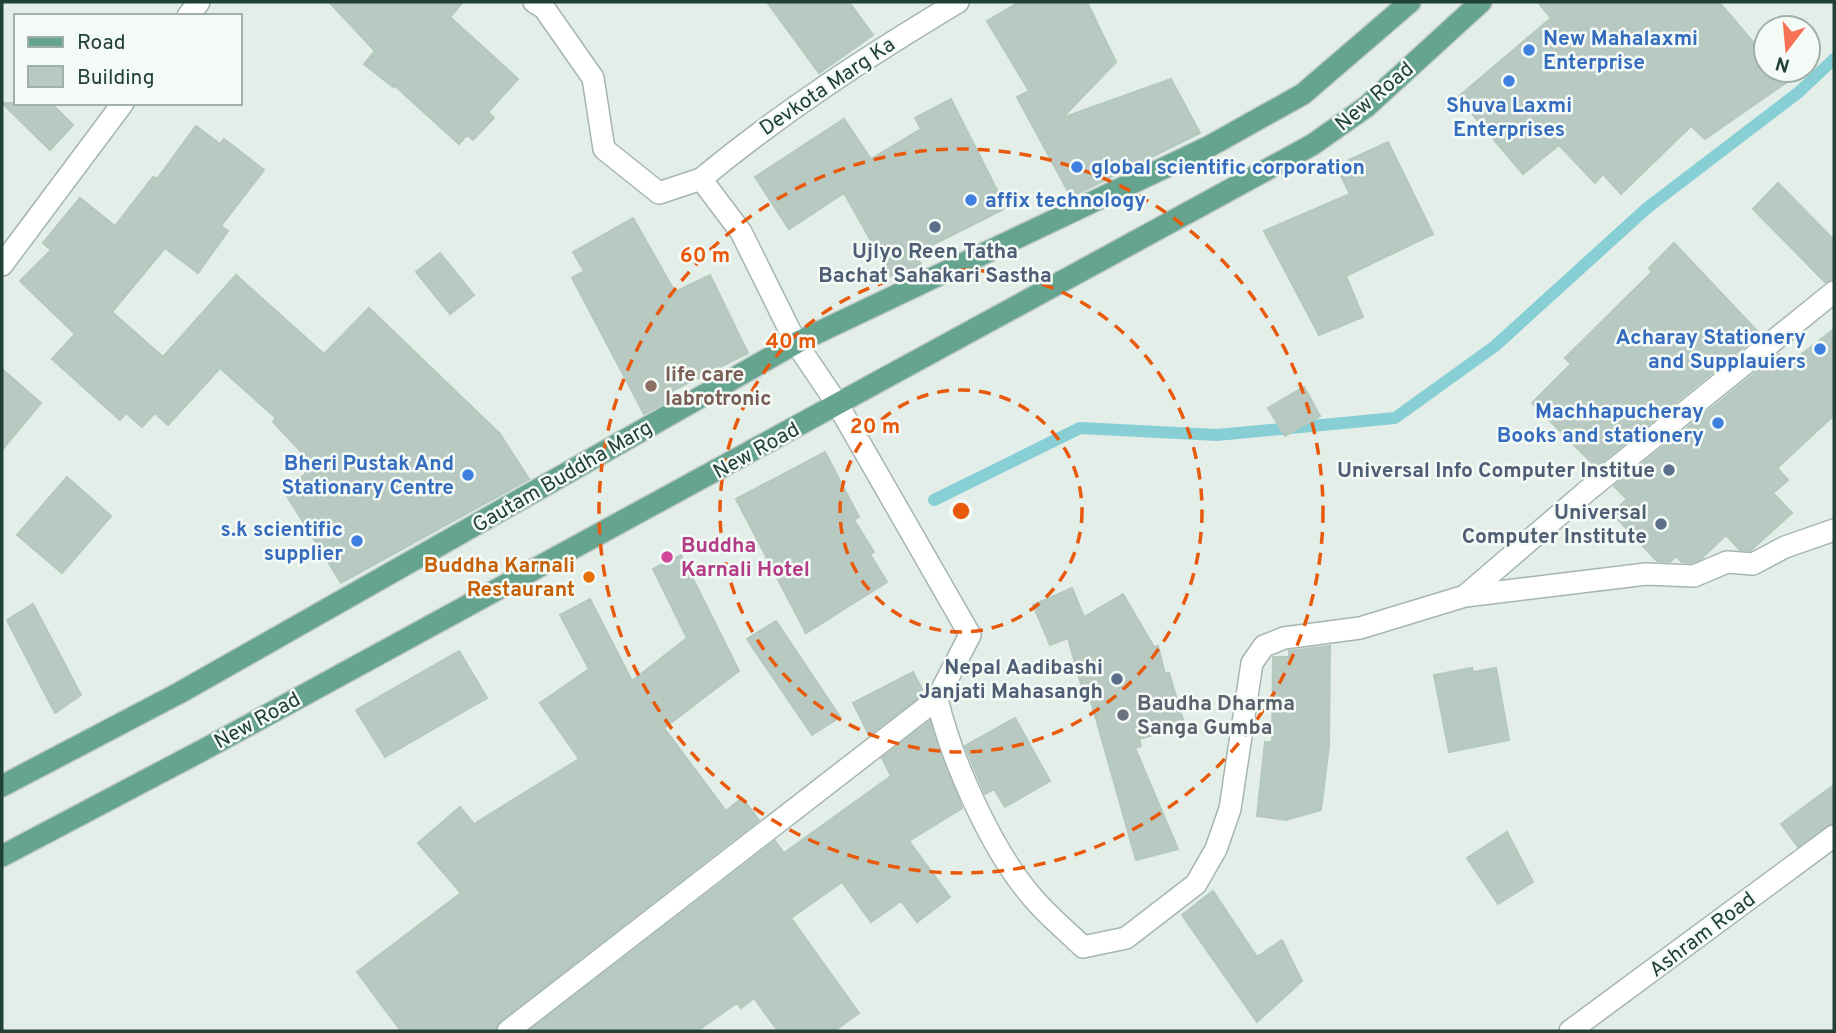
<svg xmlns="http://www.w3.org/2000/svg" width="1836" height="1033" font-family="Overpass,sans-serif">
	<rect width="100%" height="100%" fill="#e3eee8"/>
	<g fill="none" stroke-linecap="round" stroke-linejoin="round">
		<!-- stream -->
		<path stroke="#88cfd5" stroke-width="12" d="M934,500l146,-72 137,7 178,-17 100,-72 152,-138 152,-116 35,-33"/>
	</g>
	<!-- building -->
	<path fill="#b8c9c1" stroke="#b5c8be" stroke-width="2" d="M329,2h134l-13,15 68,62 -30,33 6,6 -21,22 -6,-5 -8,9 -65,-59 -1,2 -29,-23 11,-13z
		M767,2h82l24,33 -54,38z
		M1019,2h68l29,60 -54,56 109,-39 29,54 -129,64 -54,-100 12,-6 -42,-70z
		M1538,2h181l47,55v13h11l10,12 -82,57 -14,-13 -70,68 -18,-20 -8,9 -36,-38 -36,29 -65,-77 93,-79z
		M951,99l55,109 -90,45 5,11 -29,14 -48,-85 -55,36 -34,-52 89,-58 27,40 50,-30 -6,-11z
		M2,103h49l22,22 -23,25z
		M196,126l24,18 4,-5 40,31 -43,56 7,5 -30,42 -33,-25 -53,64 51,45 73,-82 88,79 45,-46 131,126 29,45 -188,104 -59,-95 24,-14 -5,-9 8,-5 -36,-38 3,-4 -56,-50 -52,57 -13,-12 -13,14 -16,-14 -6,7 -68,-61 23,-25 -55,-53 31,-31 -8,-7 37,-45 35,28 38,-49 4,2z
		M1388,142l45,92 -87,42 17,41 -44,18 -55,-104 86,-37 -14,-28z
		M1778,183l56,57v39l-9,3 -72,-73z
		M633,218l42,74 35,-17 38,78 -76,38 3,6 -31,17 -72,-136 12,-7 -11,-19z
		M1674,243l86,91 -164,133 -64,-64 39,-39 -6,-6 87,-86 -3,-4z
		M440,253l34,42 -24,19 -34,-42z
		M1834,329v86l-57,53 11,12 -15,13 19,20 -42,38 -10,-1 -14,-15 -25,24 -9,4 -10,-1 -6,-6 -6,6 -13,-1 -45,-48 15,-14 -13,-13 165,-132 10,10z
		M2,369l39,34 -39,47z
		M1304,387l16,29 -35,20 -17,-28z
		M825,452l34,65 -5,3 20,32 -4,2 17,28 -81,51 -70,-134z
		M67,477l44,39 -49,57 -45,-38z
		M681,555l58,116 -75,57 62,83 16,-13 17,22 -259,201 -5,10h-94l-44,-59 104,-79 -43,-50 42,-36 14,17 105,-65 -39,-56 49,-34 -29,-54 30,-16 42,82 55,-43 -34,-69z
		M1072,588l12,29 39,-23 31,53 4,-1 7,28 4,-1 16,53 -46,13 2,7 -6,2 43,101 -42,11 -45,-159 -5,1 -18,-64 -18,7 -17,-40z
		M33,604l48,91 -26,18 -48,-93z
		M776,621l64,96 -28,18 -65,-96z
		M1330,646l-1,100 -8,64 -35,10 -29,-4 8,-74h7l1,-85h16v-6z
		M459,651l28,47 -102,59 -29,-47z
		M1472,668l1,4 23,-4 13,72 -60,12 -15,-77z
		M913,672l11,21 -55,42 -16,-32z
		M1015,718l35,63 -45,26 -11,-18 -9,5 -20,-48z
		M930,721l32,87 -53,33 41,56 -33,25 -16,-21 -30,21 -29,-40 -51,36 68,95 -25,18h-56l-24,-33 -13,10 -4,-5 -40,28h-168l246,-190 9,12 107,-77 -9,-18z
		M1834,785v38l-36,24 -17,-23z
		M1507,832l26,50 -35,22 -31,-46z
		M1213,891l44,66 25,-17 20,41 -45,41 -75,-107z"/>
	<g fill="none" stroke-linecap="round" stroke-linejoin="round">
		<!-- minor casing -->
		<g stroke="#a5b6af" stroke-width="24">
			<path id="minor" d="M188,16l11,-14
				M701,179c81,-67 167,-123 257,-177
				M2,265l121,-162
				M1466,595l121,-104 247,-199
				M937,699c15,62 54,151 96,199 15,18 34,33 50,49l43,-9 70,-54 20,-35 14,-40 22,-146 12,-17 20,-8 76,-10 105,-32 181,-22 48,2 33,-14 26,2 32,-17 49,-17
				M508,1031l429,-332 33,-64 -132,-230 -42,-62 -55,-111 -40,-53 -42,14 -55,-44 -11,-71 -49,-70 -10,-6
				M1570,1031l264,-195"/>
		</g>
		<!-- primary casing -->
		<g stroke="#c1cac7" stroke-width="24">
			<path id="primary" d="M2,786l179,-94 615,-349 414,-197 93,-52 107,-92
				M2,856l201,-106 1109,-605 54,-38 115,-105"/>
		</g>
		<!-- minor -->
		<use href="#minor" stroke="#fff" stroke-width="21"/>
		<!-- primary -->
		<use href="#primary" stroke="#65a590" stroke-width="21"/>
	</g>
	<!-- distance rings -->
	<g fill="none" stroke="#e8590c" stroke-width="3.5" stroke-dasharray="12 9">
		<circle cx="961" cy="511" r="121"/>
		<circle cx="961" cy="511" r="241"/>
		<circle cx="961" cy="511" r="362"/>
	</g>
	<!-- markers -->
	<g fill="#3f7fe0" stroke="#f4faf6" stroke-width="2.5">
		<circle cx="1529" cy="50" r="7"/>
		<circle cx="1509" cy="81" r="7"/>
		<circle cx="1077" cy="167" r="7"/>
		<circle cx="971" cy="200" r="7"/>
		<circle cx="1820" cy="349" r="7"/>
		<circle cx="1718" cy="423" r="7"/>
		<circle cx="468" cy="475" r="7"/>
		<circle cx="357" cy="541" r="7"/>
	</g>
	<g fill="#5c6f8a" stroke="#f4faf6" stroke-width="2.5">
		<circle cx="935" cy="227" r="7"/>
		<circle cx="1669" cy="470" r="7"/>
		<circle cx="1661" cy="524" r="7"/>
		<circle cx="1117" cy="679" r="7"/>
	</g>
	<circle fill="#8d6e63" stroke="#f4faf6" stroke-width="2.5" cx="651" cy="386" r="7"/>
	<circle fill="#d1479c" stroke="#f4faf6" stroke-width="2.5" cx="667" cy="557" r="7"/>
	<circle fill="#e8710a" stroke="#f4faf6" stroke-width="2.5" cx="589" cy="577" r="7"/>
	<circle fill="#6b7280" stroke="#f4faf6" stroke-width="2.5" cx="1123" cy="715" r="7"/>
	<g text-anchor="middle" stroke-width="5" stroke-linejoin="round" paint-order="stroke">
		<!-- shop labels -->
		<g font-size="21" font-weight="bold" fill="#366cbe" stroke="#f4faf6" text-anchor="end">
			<text x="1543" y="45" text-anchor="start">New Mahalaxmi<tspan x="1543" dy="24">Enterprise</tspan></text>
			<text x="1509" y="112" text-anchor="middle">Shuva Laxmi<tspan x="1509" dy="24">Enterprises</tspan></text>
			<text x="1091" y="174" text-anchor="start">global scientific corporation</text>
			<text x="985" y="207" text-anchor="start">affix technology</text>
			<text x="1806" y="344">Acharay Stationery<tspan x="1806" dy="24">and Supplauiers</tspan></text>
			<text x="1704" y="418">Machhapucheray<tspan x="1704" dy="24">Books and stationery</tspan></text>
			<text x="454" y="470">Bheri Pustak And<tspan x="454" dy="24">Stationary Centre</tspan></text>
			<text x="343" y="536">s.k scientific<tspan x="343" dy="24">supplier</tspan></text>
		</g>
		<!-- street labels -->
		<g font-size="21" fill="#214036" stroke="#f4faf6">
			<text transform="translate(827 86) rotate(-34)" y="7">Devkota Marg Ka</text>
			<text transform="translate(1374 96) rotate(-40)" y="7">New Road</text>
			<text transform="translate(756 450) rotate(-29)" y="7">New Road</text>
			<text transform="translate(562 476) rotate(-30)" y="7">Gautam Buddha Marg</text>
			<text transform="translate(257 720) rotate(-29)" y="7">New Road</text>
			<text transform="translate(1702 934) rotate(-37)" y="7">Ashram Road</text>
		</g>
		<!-- service labels -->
		<g font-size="21" font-weight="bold" fill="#4e5e75" stroke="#f4faf6" text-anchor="end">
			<text x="935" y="258" text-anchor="middle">Ujlyo Reen Tatha<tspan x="935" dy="24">Bachat Sahakari Sastha</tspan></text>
			<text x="1655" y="477">Universal Info Computer Institue</text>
			<text x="1647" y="519">Universal<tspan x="1647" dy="24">Computer Institute</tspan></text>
			<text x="1103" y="674">Nepal Aadibashi<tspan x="1103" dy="24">Janjati Mahasangh</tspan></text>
		</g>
		<!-- education labels -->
		<g font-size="21" font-weight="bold" fill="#785e54" stroke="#f4faf6" text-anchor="start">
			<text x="665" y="381">life care<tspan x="665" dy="24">labrotronic</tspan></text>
		</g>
		<!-- hotel labels -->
		<g font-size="21" font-weight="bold" fill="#b23c85" stroke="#f4faf6" text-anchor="start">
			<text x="681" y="552">Buddha<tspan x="681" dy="24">Karnali Hotel</tspan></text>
		</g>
		<!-- food labels -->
		<g font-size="21" font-weight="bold" fill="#c56008" stroke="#f4faf6" text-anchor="end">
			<text x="575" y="572">Buddha Karnali<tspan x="575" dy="24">Restaurant</tspan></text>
		</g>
		<!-- worship labels -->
		<g font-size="21" font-weight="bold" fill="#5b616d" stroke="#f4faf6" text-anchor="start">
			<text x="1137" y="710">Baudha Dharma<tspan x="1137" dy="24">Sanga Gumba</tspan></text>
		</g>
	</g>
	<circle cx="961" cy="511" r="10" fill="#e8590c" stroke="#f4faf6" stroke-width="3.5"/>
	<g font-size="21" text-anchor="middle" font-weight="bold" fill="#e8590c" stroke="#f4faf6" stroke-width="5" stroke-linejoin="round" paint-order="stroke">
		<text x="705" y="262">60 m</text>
		<text x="791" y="348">40 m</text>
		<text x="875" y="433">20 m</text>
	</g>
	<!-- border -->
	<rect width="1836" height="1033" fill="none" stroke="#214036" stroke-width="7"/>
	<!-- legend -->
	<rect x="14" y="14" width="228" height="91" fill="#f4faf6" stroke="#a0b0a9" stroke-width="2"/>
	<rect x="28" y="37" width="35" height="10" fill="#65a590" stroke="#a0b0a9" stroke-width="2"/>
	<text x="77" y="49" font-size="21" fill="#214036">Road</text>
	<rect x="28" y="66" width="35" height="21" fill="#b8c9c1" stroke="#a0b0a9" stroke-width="2"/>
	<text x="77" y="84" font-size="21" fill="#214036">Building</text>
	<!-- north arrow -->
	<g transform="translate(1787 49) rotate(196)"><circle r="33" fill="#f4faf6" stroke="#a0b0a9" stroke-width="2"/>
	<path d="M0-5L12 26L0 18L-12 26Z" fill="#f97256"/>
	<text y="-10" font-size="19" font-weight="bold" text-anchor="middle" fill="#214036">N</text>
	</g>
</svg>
